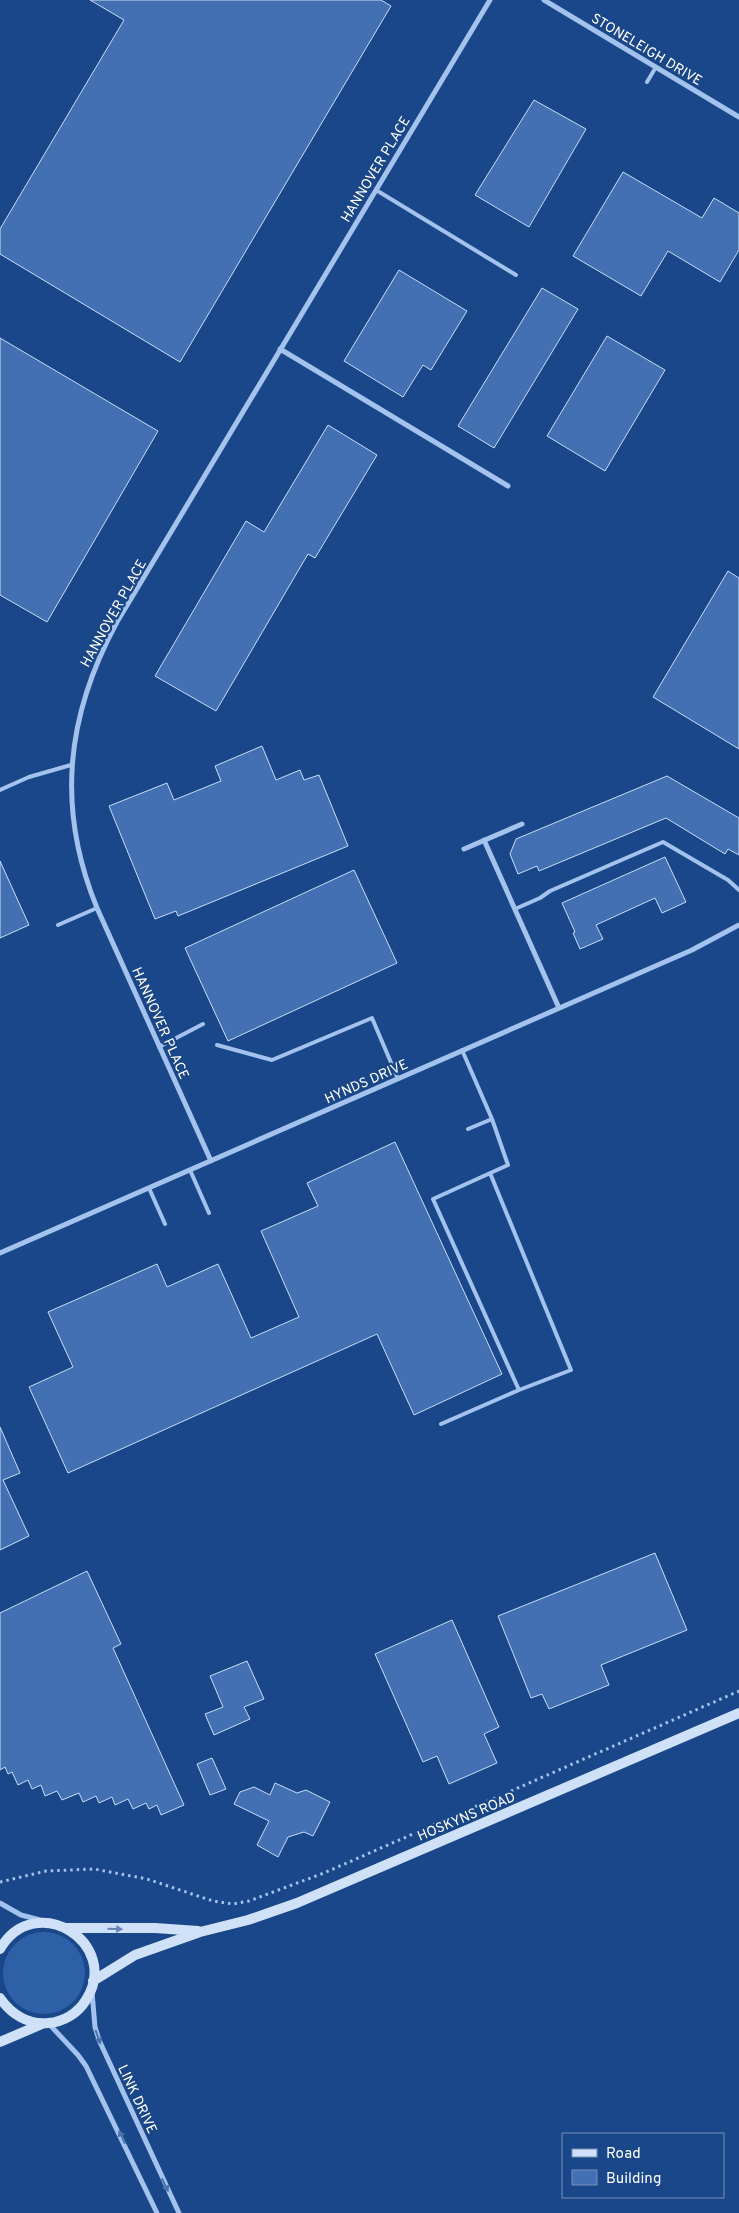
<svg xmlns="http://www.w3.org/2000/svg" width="739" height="2213" font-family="Overpass,sans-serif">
	<rect width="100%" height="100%" fill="#1a4789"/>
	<!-- green -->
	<path fill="#2d60a7" d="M3 1973a41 41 0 1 1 82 0a41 41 0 1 1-82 0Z"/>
	<!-- building -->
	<path fill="#4270b2" stroke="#c8ddf9" d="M90,0h291l10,6 -211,356 -180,-108v-25l124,-209z
		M534,100l52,29 -57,98 -54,-32z
		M623,172l79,46 12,-20 25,15v37l-19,32 -52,-31 -27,45 -68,-40z
		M399,270l68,41 -36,59 -8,-5 -20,32 -59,-36z
		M542,288l36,21 -84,139 -36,-22z
		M607,336l58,34 -60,101 -58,-35z
		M0,338l158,93 -111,191 -47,-27z
		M328,425l49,30 -62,103 -7,-4 -92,157 -61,-35 91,-155 18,11z
		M728,571l11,7v171l-86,-52z
		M262,746l14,34 24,-10 4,10 15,-5 29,71 -170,70 -2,-5 -21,8 -46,-113 58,-23 7,17 47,-19 -6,-15z
		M667,776l72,42v37l-11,-6 -3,5 -59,-36 -127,53 -2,-5 -19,8 -8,-20 6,-15z
		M665,857l21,45 -24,11 -7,-15 -59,27 7,14 -23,10 -7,-16 2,-1 -13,-29z
		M0,861l29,64 -29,13z
		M354,870l43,93 -169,78 -43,-93z
		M395,1142l107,232 -88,41 -37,-81 -309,139 -39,-86 44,-20 -25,-55 109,-48 10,23 51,-23 33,74 48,-21 -38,-86 57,-25 -11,-23z
		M0,1427l20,46 -17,7 26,56 -29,14z
		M655,1553l32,77 -86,35 8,20 -60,24 -7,-15 -11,4 -33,-82z
		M87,1571l34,73 -8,4 71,157 -23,10 -4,-10 -8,4 -3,-6 -13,6 -5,-10 -13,6 -3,-8 -13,6 -3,-7 -13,6 -4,-9 -17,7 -5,-9 -12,5 -4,-11 -9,4 -4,-9 -10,5 -6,-13 -4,2 -3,-7 -5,3v-157z
		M452,1620l47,107 -15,7 13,29 -48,21 -12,-28 -14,6 -48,-108z
		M247,1661l17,38 -20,8 6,12 -36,16 -9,-21 18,-7 -13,-31z
		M212,1758l14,31 -16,6 -13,-31z
		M275,1783l22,10 9,-3 24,12 -17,34 -9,-4 -16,5 -10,20 -21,-12 12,-24 -35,-17 6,-12 14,-5 16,8z"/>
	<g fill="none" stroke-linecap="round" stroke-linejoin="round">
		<!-- path -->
		<path stroke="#a3c2ed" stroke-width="3" stroke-dasharray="2.5 4" stroke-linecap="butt" d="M0,1882l46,-11 48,-2 53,10 66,22 20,3 16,-3 75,-28 415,-182"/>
		<!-- lane -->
		<path stroke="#a3c2ed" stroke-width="4" d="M647,82l9,-15
			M376,190l140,85
			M0,790l29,-13 42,-12
			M515,909l25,-11 10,-7 113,-49 65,38 11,10
			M58,925l39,-17
			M217,1045l55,15 100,-42 26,61
			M159,1047l44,-23
			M468,1129l24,-10
			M190,1170l19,43
			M490,1173l81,197 -52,20
			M149,1188l16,36
			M441,1424l78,-34 -86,-191 75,-34 -16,-46 -30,-69"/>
		<!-- street -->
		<path stroke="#a3c2ed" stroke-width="5" d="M544,0l195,117
			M280,349l228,137
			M484,840l75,168
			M464,849l58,-25
			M211,1161l-114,-253c-41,-100 -31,-192 20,-286l373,-622
			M0,1253l692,-303 47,-25
			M0,1903l21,12 19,5
			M92,1992l3,35 4,13 80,173
			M49,2024l29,31 8,11 71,147"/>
		<!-- secondary -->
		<path stroke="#cfe0f9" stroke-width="10" d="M67,1928h88l43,3
			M0,1949c35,-60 122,-6 86,51 -8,13 -22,22 -38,23 -20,2 -37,-9 -48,-25
			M93,1981l42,-26 65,-23 48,-12 49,-17 442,-190
			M0,2042l42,-18"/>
	</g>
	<!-- one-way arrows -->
	<defs><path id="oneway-solid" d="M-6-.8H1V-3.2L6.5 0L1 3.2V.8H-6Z" transform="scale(1.25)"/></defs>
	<use fill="#6284b6" href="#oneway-solid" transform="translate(115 1929) rotate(2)"/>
	<g fill="#4a72ac">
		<use href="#oneway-solid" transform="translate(98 2037) rotate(70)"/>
		<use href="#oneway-solid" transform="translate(122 2137) rotate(-115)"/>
		<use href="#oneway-solid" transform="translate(165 2185) rotate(64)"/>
	</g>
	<g text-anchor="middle" stroke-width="4.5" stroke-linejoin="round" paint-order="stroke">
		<!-- street labels -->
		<g font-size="14" fill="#fff" stroke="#1a4789">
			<text transform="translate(647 49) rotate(31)" y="5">STONELEIGH DRIVE</text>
			<text transform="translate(375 169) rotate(-59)" y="5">HANNOVER PLACE</text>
			<text transform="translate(113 613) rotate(-61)" y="5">HANNOVER PLACE</text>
			<text transform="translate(161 1023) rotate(66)" y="5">HANNOVER PLACE</text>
			<text transform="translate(366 1081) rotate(-24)" y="5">HYNDS DRIVE</text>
			<text transform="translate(466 1816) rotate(-23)" y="5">HOSKYNS ROAD</text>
			<text transform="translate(138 2099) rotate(65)" y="5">LINK DRIVE</text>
		</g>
	</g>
	<!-- legend -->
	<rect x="562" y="2133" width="162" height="65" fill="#1a4789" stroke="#7691b8"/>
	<rect x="572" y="2149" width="25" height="8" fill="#cfe0f9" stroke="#7691b8"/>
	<text x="606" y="2158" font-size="15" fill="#ffffff">Road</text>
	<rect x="572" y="2170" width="25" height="15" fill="#4270b2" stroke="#7691b8"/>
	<text x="606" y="2183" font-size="15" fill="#ffffff">Building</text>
</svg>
